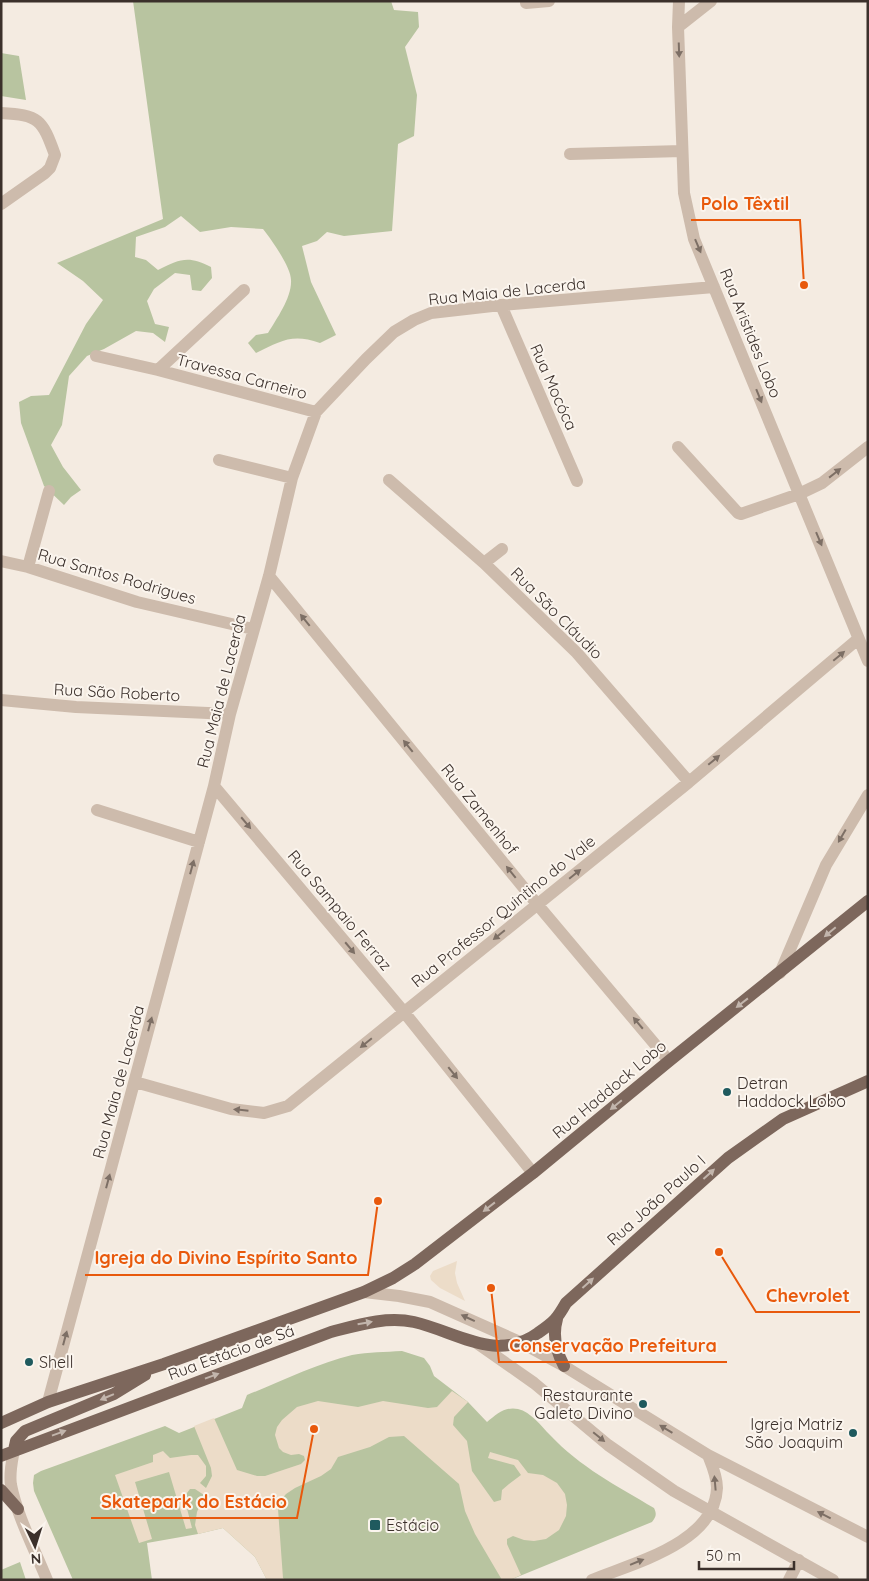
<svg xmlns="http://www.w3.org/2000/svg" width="869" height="1581" font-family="Quicksand,sans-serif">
	<rect width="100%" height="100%" fill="#f4ebe1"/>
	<!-- green -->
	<path fill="#b8c4a0" d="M133,1h258l3,9 24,2 1,15 -14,20 12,48 -3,41 -16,8 -6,87 -48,5 -17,-4 -10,9 -15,5 9,36 25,53 -16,8c-28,-10 -39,-2 -64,10l-8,-10 8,-8 12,-2c9,-15 24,-36 23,-53 0,-13 -20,-41 -28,-51l-32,-2 -31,5 -19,-16 -16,11 -29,10 -1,20 11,3 12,10c22,-11 30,-15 53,-3l1,11 -11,13 -9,-1 -2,-15 -15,-2 -21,16 -7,12 8,23 14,3 -4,15 -12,-9 -17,-2 -32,18 -17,7 -18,20 -7,49 -11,20 12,22 18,23 -10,7 -7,8 -20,-19 -23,-63 -2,-21 12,-6 18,-1 37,-71 17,-24 -20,-19 -26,-18 106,-44z
		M1,53l18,3 7,44 -25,-4z
		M402,1351l22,7 6,8 4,10 34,26 19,20c9,-7 18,-16 31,-13 13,3 23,17 32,26 30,32 67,51 104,73 3,6 2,9 -2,14l-142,58h-243l-12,-23 -32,-29 -25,6 -51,9 5,37h-79l-39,-89 -1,-8 1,-8 7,-4 124,-45 14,7 63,-25 5,-13c33,-13 71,-32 105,-40 17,-3 33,-3 50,-4z
		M20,1562l6,18h-25v-10z"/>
	<!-- plaza -->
	<path fill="#ecdcc8" d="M457,1261l-2,12 2,10 8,18 -25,-13 -9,-8 -1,-4 3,-5z
		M452,1391l16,11 -14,15 -1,8 14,16 5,30 22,31 7,-2 1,-10 7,-6 12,-9 -7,-10 -26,-7 2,-6 28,8 10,13 15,2 14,8 8,11 2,11 -1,11 -7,14 -13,9 -12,2 -10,-1 -11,-4 -6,3v5l14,31 -11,5h-8l-27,-46 -10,-23 -6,-27 -55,-48 -15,1 -19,10 -32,10 -7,12 -10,7 -26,12 -9,6 -6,7 -2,8 5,69 2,2h-18l-12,-23 -32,-29 -25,6 -3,-9 2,-13 7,-17 -9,-6h-5l-6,8 8,31 -6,1 -17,-57 -34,10 17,57 -13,4 -24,-68 38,-13v-7l10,-4 7,7 21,-3h7l8,11v10l-6,7 6,5 6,-12 -1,-8 -17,-42 20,-8 23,52 20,6h8l36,-12 4,-4 -1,-4 -5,-2 -8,1 -8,-3 -4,-4 -4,-13 2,-8 5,-7 15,-13 21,-6 40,6 25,-6 45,7 9,-1z"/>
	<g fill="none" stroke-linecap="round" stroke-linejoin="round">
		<!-- minor -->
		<path stroke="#cdbbac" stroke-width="12" d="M679,1l-1,26 6,166 10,46 174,422
			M526,3l23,-2
			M678,27l33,-26
			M1,113c38,2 41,6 54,42l-5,13 -5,5 -44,31
			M570,154l112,-3
			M244,290l-86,80 158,42
			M501,305l76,176
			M96,356l62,14
			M678,447l60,66 3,1 58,-20 23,-11 46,-36
			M219,460l73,18
			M389,480l95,83 93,90 112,129
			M1,561l27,6 109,35 116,27
			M484,563l18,-14
			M28,567l21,-76
			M269,576l268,328 132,157
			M1,700l75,7 154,7
			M214,786l190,226 129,161
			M97,810l102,32
			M780,973l46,-108 42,-70
			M135,1082l96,27 33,4 24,-7 401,-324 169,-143
			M364,1292l35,4 31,6 92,41 42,23 144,89 160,82
			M477,1343l57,40 74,62 66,46 159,89
			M48,1402l166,-616 16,-72 39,-138 23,-98 24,-66 50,-53 28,-27 20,-12 17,-7 70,-8 213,-18
			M14,1450c-2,11 -5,23 -3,35 6,31 24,65 36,95
			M592,1580c41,-17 123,-37 125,-92 0,-12 -5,-23 -9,-33
			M789,1580l10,-20"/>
		<!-- major -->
		<path stroke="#7d675c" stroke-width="12" d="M557,1319c-5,17 -1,32 7,47
			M1,1423l47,-21 116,-38 200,-72 29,-14 22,-14 118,-91 136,-112 199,-160
			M14,1450l2,-9 9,-10 89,-37 31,-19
			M1,1456l330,-124c27,-7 55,-16 83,-10 43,10 83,41 124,11 16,-11 19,-14 28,-30l162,-145 55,-39 85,-38
			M1,1490l17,19"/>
	</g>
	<!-- one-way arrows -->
	<defs><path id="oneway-solid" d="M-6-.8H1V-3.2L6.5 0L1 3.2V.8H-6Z" transform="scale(1.25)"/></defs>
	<g fill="#7d6f65">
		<use href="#oneway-solid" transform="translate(679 50) rotate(88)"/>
		<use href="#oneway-solid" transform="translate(698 246) rotate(67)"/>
		<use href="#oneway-solid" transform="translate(759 396) rotate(68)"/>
		<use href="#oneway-solid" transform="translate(835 473) rotate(-38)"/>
		<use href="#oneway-solid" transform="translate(819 539) rotate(67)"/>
		<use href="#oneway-solid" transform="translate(305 620) rotate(-129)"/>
		<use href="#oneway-solid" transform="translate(839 656) rotate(-40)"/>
		<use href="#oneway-solid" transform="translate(408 746) rotate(-129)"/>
		<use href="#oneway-solid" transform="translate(714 760) rotate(-40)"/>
		<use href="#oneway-solid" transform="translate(246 823) rotate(50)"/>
		<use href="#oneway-solid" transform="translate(842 836) rotate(120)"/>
		<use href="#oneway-solid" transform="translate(192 867) rotate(-75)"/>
		<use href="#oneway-solid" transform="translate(511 872) rotate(-129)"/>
		<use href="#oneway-solid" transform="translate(575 874) rotate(-39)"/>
		<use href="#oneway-solid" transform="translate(499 935) rotate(141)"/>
		<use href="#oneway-solid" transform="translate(350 948) rotate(50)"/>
		<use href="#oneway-solid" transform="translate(638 1023) rotate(-130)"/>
		<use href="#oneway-solid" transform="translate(150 1024) rotate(-75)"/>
		<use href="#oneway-solid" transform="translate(366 1043) rotate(141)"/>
		<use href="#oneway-solid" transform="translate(453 1073) rotate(51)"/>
		<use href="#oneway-solid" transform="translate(241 1110) rotate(-174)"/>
		<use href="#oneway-solid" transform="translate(108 1181) rotate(-75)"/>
		<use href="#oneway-solid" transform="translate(468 1318) rotate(-155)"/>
		<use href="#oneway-solid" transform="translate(65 1338) rotate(-75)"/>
		<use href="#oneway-solid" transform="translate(666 1429) rotate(-149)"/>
		<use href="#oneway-solid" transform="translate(599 1437) rotate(39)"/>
		<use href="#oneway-solid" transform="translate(715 1483) rotate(-95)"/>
		<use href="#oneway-solid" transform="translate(824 1515) rotate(-153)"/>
		<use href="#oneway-solid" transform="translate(637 1562) rotate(-22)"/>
	</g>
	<g fill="#c2b5ac">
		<use href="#oneway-solid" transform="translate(830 932) rotate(140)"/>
		<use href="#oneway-solid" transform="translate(742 1003) rotate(142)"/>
		<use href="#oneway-solid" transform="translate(616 1105) rotate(141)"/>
		<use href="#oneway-solid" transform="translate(709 1174) rotate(-42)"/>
		<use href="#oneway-solid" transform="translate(489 1207) rotate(142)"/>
		<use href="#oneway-solid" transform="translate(588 1283) rotate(-42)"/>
		<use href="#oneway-solid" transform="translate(365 1323) rotate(-10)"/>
		<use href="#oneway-solid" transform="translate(212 1376) rotate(-20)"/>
		<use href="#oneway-solid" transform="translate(107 1397) rotate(157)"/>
		<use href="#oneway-solid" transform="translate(59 1433) rotate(-20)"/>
	</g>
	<!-- markers -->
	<g fill="#1f5a5e" stroke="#fbf5ee" stroke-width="2">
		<circle cx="727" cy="1092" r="5"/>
		<circle cx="29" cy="1362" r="5"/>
		<circle cx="643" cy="1404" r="5"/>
		<circle cx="853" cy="1433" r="5"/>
		<rect x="369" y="1519" width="12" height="12" rx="2.5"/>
	</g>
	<g text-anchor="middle" stroke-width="4" stroke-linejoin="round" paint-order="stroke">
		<!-- street labels -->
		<g font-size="16" fill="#3b302b" stroke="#fbf5ee">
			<text transform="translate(507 291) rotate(-6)" y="6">Rua Maia de Lacerda</text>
			<text transform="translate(751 333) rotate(68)" y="6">Rua Aristides Lobo</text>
			<text transform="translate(242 376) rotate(15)" y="6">Travessa Carneiro</text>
			<text transform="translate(554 387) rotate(66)" y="6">Rua Mocóca</text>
			<text transform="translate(117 576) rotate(16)" y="6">Rua Santos Rodrigues</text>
			<text transform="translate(557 613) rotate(45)" y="6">Rua São Cláudio</text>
			<text transform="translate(221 691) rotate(-76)" y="6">Rua Maia de Lacerda</text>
			<text transform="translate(117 692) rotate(3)" y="6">Rua São Roberto</text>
			<text transform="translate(480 809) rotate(51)" y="6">Rua Zamenhof</text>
			<text transform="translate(340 910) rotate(50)" y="6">Rua Sampaio Ferraz</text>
			<text transform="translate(503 911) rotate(-39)" y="6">Rua Professor Quintino do Vale</text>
			<text transform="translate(118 1082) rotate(-75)" y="6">Rua Maia de Lacerda</text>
			<text transform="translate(609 1089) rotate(-40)" y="6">Rua Haddock Lobo</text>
			<text transform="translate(656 1200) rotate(-42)" y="6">Rua João Paulo I</text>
			<text transform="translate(231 1352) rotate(-20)" y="6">Rua Estácio de Sá</text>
		</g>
		<!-- poi labels -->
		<g font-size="16" fill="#3b302b" stroke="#fbf5ee" text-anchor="start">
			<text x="737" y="1089">Detran<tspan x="737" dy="18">Haddock Lobo</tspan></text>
			<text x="39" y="1368">Shell</text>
			<text x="633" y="1401" text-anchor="end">Restaurante<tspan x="633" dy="18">Galeto Divino</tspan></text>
			<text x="843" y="1430" text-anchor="end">Igreja Matriz<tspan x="843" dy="18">São Joaquim</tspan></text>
			<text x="386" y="1531">Estácio</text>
		</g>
	</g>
	<!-- callouts -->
	<path fill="none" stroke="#e8590c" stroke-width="2" d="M804 285L800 220H691M378 1201L368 1275H85M719 1252L756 1312H860M491 1288L499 1362H727M314 1429L297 1518H91"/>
	<g fill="#e8590c" stroke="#fbf5ee" stroke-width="2">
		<circle cx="804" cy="285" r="5"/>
		<circle cx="378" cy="1201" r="5"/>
		<circle cx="719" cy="1252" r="5"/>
		<circle cx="491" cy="1288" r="5"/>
		<circle cx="314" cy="1429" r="5"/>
	</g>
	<g font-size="18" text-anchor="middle" font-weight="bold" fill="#e8590c" stroke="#fbf5ee" stroke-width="4" stroke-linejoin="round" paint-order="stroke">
		<text x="745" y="210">Polo Têxtil</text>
		<text x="226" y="1264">Igreja do Divino Espírito Santo</text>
		<text x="808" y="1302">Chevrolet</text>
		<text x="613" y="1352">Conservação Prefeitura</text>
		<text x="194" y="1508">Skatepark do Estácio</text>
	</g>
	<!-- border -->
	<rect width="869" height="1581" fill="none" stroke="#3b302b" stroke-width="5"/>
	<!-- north arrow -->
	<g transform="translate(35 1546) rotate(176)" stroke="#fbf5ee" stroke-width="4" paint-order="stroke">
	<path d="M0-4L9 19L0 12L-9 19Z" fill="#3b302b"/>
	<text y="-8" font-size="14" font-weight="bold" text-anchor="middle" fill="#3b302b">N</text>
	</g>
	<!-- scale -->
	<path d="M699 1561v8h95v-8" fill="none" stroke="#3b302b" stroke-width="2.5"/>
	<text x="706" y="1561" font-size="15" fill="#3b302b" stroke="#fbf5ee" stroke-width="4" paint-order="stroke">50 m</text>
</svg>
